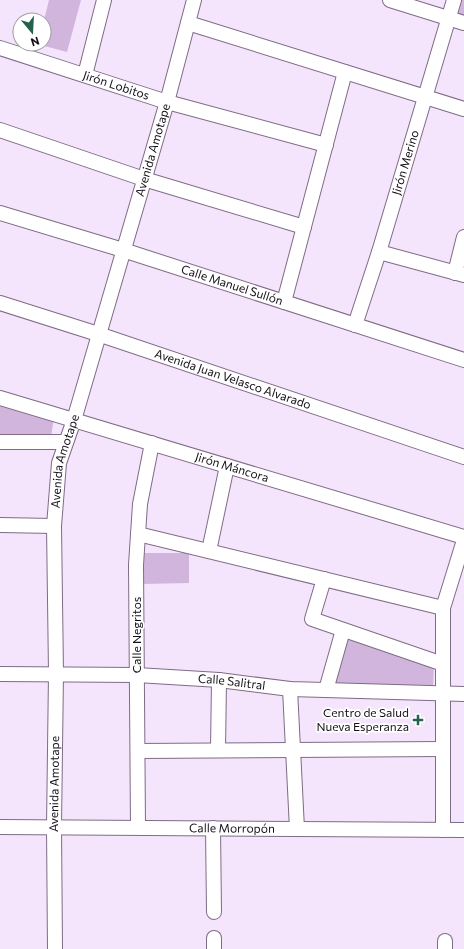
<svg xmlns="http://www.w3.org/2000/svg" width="464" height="949" font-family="Commissioner,sans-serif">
	<rect width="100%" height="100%" fill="#f5e5fc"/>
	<!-- green -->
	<path fill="#d1b5dd" d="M49,0h32l-14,52 -30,-8h7v-24z
		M462,0h2v16l-6,-2z
		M0,402l54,15 -3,20h-51z
		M142,553h47v30l-47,1z
		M345,635l89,28 -1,28 -98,-6z"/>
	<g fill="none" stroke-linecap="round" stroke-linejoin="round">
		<!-- minor casing -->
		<g stroke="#7e6c85" stroke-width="16">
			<g id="minor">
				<path d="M390,0l74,23"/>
				<path d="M188,23l276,86"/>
				<path id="s1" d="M0,48l167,54 159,43"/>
				<path d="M85,75l19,-75"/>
				<path d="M0,130l144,49 160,48"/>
				<path id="s2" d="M0,213l123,37 341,110"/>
				<path d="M379,252l85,23"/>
				<path d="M455,273l9,-36"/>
				<path d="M284,302l61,-230"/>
				<path id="s3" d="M0,303l98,31 366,123"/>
				<path id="s4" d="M355,325l24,-73 75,-252"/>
				<path id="s5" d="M0,398l464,139"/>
				<path d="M0,442h65"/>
				<path d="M0,525l54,1"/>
				<path d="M138,534l305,74"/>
				<path d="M209,551l18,-85"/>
				<path d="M324,579l-12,40 131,45"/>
				<path id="s6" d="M0,674l137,1 82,5 71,9 174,5"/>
				<path d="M290,689l7,140"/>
				<path d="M326,690l17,-60"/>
				<path d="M218,750l1,-70"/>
				<path d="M138,751l305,-2"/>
				<path id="s7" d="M0,827l464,3"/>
				<path d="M138,827l-2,-262 4,-61 12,-61"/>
				<path d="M213,828l1,84"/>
				<path d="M443,830v-222l21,-68"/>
				<path d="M214,938v11"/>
				<path id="s8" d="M55,949l-1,-122 2,-154 -2,-147 5,-63 15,-43 93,-318 27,-102"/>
				<path d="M445,949v-8"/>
			</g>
		</g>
		<!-- minor -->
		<use href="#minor" stroke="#fff" stroke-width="14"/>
	</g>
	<!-- markers -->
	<path fill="#24624e" stroke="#fff" stroke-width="1.5" d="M416 714h4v4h4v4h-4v4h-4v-4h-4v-4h4z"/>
	<g text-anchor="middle" stroke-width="3.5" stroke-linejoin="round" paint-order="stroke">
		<!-- street labels -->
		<g font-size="12" fill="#150f18" stroke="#fff">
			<text dy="4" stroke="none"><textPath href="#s1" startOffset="122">Jirón Lobitos</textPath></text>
			<text dy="4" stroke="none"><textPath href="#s8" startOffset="813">Avenida Amotape</textPath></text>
			<text dy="4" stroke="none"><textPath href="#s4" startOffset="170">Jirón Merino</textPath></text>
			<text dy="4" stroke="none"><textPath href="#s2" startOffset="243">Calle Manuel Sullón</textPath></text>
			<text dy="4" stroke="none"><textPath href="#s3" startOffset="245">Avenida Juan Velasco Alvarado</textPath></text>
			<text dy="4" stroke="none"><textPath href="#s8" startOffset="489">Avenida Amotape</textPath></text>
			<text dy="4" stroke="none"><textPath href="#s5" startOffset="242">Jirón Máncora</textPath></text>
			<text transform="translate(137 635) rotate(-90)" y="4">Calle Negritos</text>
			<text dy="4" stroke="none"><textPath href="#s6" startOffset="232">Calle Salitral</textPath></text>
			<text dy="4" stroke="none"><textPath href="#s8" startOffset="165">Avenida Amotape</textPath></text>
			<text dy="4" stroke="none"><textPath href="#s7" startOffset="232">Calle Morropón</textPath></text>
		</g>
		<!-- poi labels -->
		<g font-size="12" fill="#150f18" stroke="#fff" text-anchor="end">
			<text x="409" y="717">Centro de Salud<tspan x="409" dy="14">Nueva Esperanza</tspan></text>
		</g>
	</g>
	<!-- north arrow -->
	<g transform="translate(32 32) rotate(162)"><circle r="19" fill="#ffffff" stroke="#a19fa3"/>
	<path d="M0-3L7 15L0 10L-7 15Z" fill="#24624e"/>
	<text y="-6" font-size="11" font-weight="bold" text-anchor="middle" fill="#150f18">N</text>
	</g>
</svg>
